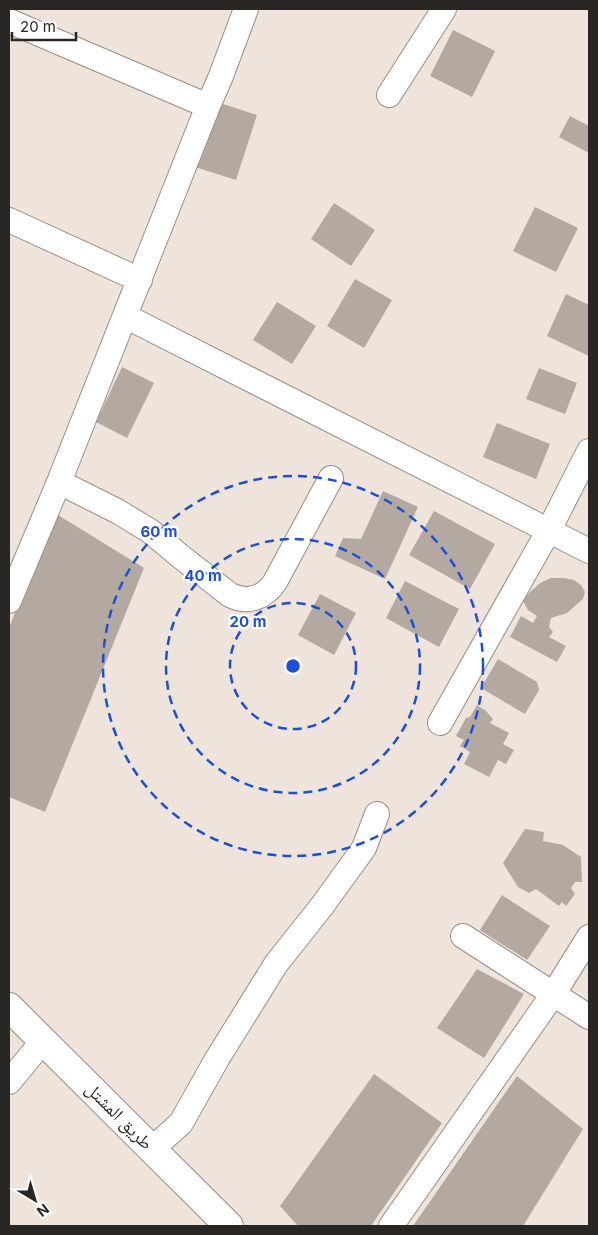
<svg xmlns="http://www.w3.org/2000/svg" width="598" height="1235" font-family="Inter,'Noto Naskh Arabic',sans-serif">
	<rect width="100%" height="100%" fill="#eee4db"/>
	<!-- building -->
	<path fill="#b3a9a1" d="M453,30l42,21 -23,46 -42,-21z
		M217,102l40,13 -21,65 -41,-13z
		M570,116l19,10v27l-30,-16z
		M334,203l41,27 -24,36 -40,-27z
		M535,207l43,21 -22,44 -43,-21z
		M355,279l37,21 -28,48 -37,-22z
		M566,294l23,11v51l-42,-20z
		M277,302l39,24 -24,38 -39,-24z
		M122,367l32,16 -27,55 -31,-16z
		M539,368l38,15 -12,31 -39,-15z
		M497,423l53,21 -14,35 -53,-22z
		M383,491l35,16 -33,72 -50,-23 8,-18 18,1z
		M434,511l61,33 -25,45 -61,-34z
		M55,513l89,55 -99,244 -36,-15v-169z
		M551,578h13l10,2 7,5 4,7 -2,7 -16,14 -16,5 -2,9 4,5 -4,5 17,9 -9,16 -47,-25 11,-21 12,7 4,-7 -9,-6 -5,-9 6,-8 11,-10z
		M405,581l54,28 -20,38 -53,-29z
		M320,594l36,19 -22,42 -36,-20z
		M498,659l39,23 2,8 -14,24 -44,-26z
		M477,705l9,6 7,8 -3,4 19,10 -6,11 11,6 -8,14 -8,-4 -9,17 -25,-13 6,-12 -10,-6 4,-6 -8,-4 10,-18 4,-1z
		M525,829l19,3 -1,9 20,4 18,12 1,25h-7l-4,6 4,6 -9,12 -4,-4 -3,4 -23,-17 -7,4 -11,-6 -15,-24z
		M502,895l48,31 -23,34 -47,-30z
		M477,969l47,25 -40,64 -47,-30z
		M374,1074l68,49 -71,103h-73l-18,-20z
		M517,1076l66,53 -60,97h-110z"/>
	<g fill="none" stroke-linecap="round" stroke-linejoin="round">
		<!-- street casing -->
		<g stroke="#988e86" stroke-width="26">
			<path id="street" d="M9,21l199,85
				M389,95l55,-86
				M9,220l131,60
				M125,316l464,235
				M59,482l58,29 33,20 30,25 50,39c18,9 34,3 45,-13l56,-104
				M9,601l50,-119 149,-376 13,-30 25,-67
				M440,723l109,-193 40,-79
				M463,936l126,81
				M9,1082l34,-41
				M152,1149l29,-26 36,-64 59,-95 46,-58 42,-58 13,-34
				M391,1226l163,-233 35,-56"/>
		</g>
		<!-- primary casing -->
		<g stroke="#988e86" stroke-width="30">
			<path id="primary" d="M9,1007l220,219"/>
		</g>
		<!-- street -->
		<use href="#street" stroke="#fff" stroke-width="24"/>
		<!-- primary -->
		<use href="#primary" stroke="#fff" stroke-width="28"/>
	</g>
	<!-- distance rings -->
	<g fill="none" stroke="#1d4ed8" stroke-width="2.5" stroke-dasharray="9 6">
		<circle cx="293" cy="666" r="63"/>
		<circle cx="293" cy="666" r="127"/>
		<circle cx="293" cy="666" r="190"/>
	</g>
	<g text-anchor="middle" stroke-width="4.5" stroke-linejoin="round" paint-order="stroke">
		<!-- street labels -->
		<g font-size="18" fill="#2a2623" stroke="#fff">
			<text transform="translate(119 1116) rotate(45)" y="6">طريق المشتل</text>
		</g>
	</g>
	<circle cx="293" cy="666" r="8" fill="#1d4ed8" stroke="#fff" stroke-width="2.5"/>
	<g font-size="15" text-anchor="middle" font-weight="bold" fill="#1d4ed8" stroke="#fff" stroke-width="4.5" stroke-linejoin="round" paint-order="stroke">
		<text x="159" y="537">60 m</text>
		<text x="203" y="581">40 m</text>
		<text x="248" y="627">20 m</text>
	</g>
	<!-- border -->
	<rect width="598" height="1235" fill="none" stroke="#2a2623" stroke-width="20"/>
	<!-- north arrow -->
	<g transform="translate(35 1200) rotate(142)" stroke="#ffffff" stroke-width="4" paint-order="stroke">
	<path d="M0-4L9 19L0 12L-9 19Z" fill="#2a2623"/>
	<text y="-8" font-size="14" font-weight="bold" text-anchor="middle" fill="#2a2623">N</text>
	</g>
	<!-- scale -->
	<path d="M12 32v8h64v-8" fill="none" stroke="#2a2623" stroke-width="2.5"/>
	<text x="20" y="32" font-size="15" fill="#2a2623" stroke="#ffffff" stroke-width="4" paint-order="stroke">20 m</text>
</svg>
